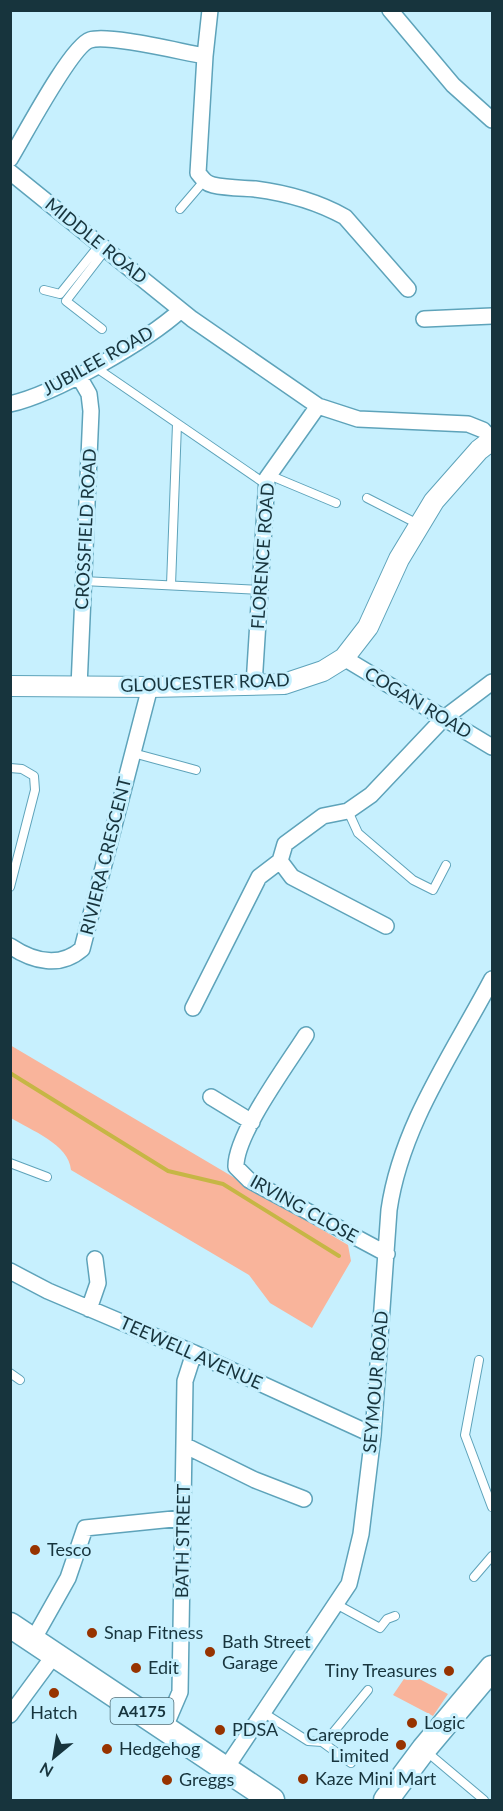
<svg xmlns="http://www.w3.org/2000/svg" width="503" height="1811" font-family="Lato,sans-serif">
	<rect width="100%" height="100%" fill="#c7f0fe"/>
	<!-- green -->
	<path fill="#f9b49b" d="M10,1045l338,200 3,16 -39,67 -42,-25 -21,-28 -178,-105c-2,-26 -41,-40 -60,-52z
		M408,1673l40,21 -15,22 -40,-21z"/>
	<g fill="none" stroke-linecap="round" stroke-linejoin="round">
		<!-- stream -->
		<path stroke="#c6b645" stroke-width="4" d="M10,1073l158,98 55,13 116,72"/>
		<!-- service casing -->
		<g stroke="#5ea3ba" stroke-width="10">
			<path id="service" d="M180,209l24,-28
				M44,290l16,4 41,-51
				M102,329l-36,-28 40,-52
				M95,367l172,118
				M269,475l67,28
				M367,498l53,27
				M83,581l177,9
				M171,585l6,-161
				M133,753l63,17
				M10,768l12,1 12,7 1,14 -25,97
				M348,811l10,22 55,47 20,10 13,-25
				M10,1163l37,14
				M479,1360l-14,75 27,72
				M10,1373l10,7
				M474,1577l18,-21
				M336,1604l44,24 7,-9 8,-3
				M264,1713l44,28 14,1 29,21
				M322,1742l5,-2 41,-50
				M427,1752l57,48"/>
		</g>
		<!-- minor casing -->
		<g stroke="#5ea3ba" stroke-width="18">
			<path id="minor" d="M210,10l-5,46 -7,117c5,6 7,10 15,12 13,3 28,3 42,4 31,4 63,13 90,28l63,72
				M390,10l63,75 39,35
				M10,159c13,-21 61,-113 80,-119 19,-6 91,12 115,16
				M10,172l182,147 126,87 40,13 110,5 15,6 9,10
				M424,319l68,-3
				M78,375l11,19 2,17 -12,276
				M10,404c45,-10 137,-63 171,-94
				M344,658l148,89
				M254,685l13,-207 51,-72
				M280,861l12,16 94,49
				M10,946c24,16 50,22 72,3l68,-262
				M193,1008l66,-131 21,-16 5,-17 38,-28 25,-5 23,-16 72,-76 49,-37
				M306,1035c-19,30 -71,100 -70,132l13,13 138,74
				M211,1097l41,25
				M10,1271l38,20 146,62 179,82
				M89,1309l9,-26 -3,-24
				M184,1445l71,35 49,19
				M33,1640l35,-62 17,-50 98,-10
				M10,1715l45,-61
				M165,1727l15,-35 5,-311 9,-28
				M226,1768l123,-184 12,-50 12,-99 16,-225c12,-84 64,-157 103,-231"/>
		</g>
		<!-- tertiary casing -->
		<g stroke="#5ea3ba" stroke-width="22">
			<path id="tertiary" d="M10,686l140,1 134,-3 39,-13 21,-13 24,-31 31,-68 35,-58 45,-51 13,-10"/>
		</g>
		<!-- primary casing -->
		<g stroke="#5ea3ba" stroke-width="27">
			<path id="primary" d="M10,1625l262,175
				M386,1800l38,-51 68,-81"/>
		</g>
		<!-- service -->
		<use href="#service" stroke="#fff" stroke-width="8"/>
		<!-- minor -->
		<use href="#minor" stroke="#fff" stroke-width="15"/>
		<!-- tertiary -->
		<use href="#tertiary" stroke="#fff" stroke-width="20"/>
		<!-- primary -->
		<use href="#primary" stroke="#fff" stroke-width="24"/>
	</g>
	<!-- markers -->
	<g fill="#973300" stroke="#c7f0fe" stroke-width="2">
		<circle cx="35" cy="1550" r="6"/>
		<circle cx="92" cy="1633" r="6"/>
		<circle cx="210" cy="1652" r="6"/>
		<circle cx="136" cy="1668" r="6"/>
		<circle cx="449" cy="1671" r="6"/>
		<circle cx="54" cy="1693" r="6"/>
		<circle cx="412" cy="1723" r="6"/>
		<circle cx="220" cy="1730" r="6"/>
		<circle cx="401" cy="1745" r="6"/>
		<circle cx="107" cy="1749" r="6"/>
		<circle cx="303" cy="1779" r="6"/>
		<circle cx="167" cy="1780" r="6"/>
	</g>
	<g text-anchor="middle" stroke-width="6" stroke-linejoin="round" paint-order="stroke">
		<!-- shield labels -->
		<rect fill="#c7f0fe" stroke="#4c6c77" stroke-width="1.5" x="110.5" y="1698" width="63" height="26" rx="4.5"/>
		<g font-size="16" font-weight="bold" fill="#17343d">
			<text x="142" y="1717">A4175</text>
		</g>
		<!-- street labels -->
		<g font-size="18" fill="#17343d" stroke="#c7f0fe">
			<text transform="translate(96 241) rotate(39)" y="6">MIDDLE ROAD</text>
			<text transform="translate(98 361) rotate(-29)" y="6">JUBILEE ROAD</text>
			<text transform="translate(86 529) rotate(-87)" y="6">CROSSFIELD ROAD</text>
			<text transform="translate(263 556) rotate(-86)" y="6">FLORENCE ROAD</text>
			<text transform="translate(205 683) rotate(-2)" y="6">GLOUCESTER ROAD</text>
			<text transform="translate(418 703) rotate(31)" y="6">COGAN ROAD</text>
			<text transform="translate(106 856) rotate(-76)" y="6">RIVIERA CRESCENT</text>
			<text transform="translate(304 1209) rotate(29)" y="6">IRVING CLOSE</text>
			<text transform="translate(191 1353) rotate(24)" y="6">TEEWELL AVENUE</text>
			<text transform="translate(376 1382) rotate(-85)" y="6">SEYMOUR ROAD</text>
			<text transform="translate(183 1541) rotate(-89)" y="6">BATH STREET</text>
		</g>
		<!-- poi labels -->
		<g font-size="18" fill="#17343d" stroke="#c7f0fe" text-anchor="start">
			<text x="47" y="1556">Tesco</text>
			<text x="104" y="1639">Snap Fitness</text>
			<text x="222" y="1648">Bath Street<tspan x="222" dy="21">Garage</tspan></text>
			<text x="148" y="1674">Edit</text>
			<text x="437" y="1677" text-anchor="end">Tiny Treasures</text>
			<text x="54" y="1719" text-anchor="middle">Hatch</text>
			<text x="424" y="1729">Logic</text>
			<text x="232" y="1736">PDSA</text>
			<text x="389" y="1741" text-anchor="end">Careprode<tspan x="389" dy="21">Limited</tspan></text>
			<text x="119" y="1755">Hedgehog</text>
			<text x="315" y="1785">Kaze Mini Mart</text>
			<text x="179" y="1786">Greggs</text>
		</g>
	</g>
	<!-- border -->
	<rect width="503" height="1811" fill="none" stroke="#17343d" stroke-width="24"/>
	<!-- north arrow -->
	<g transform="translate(54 1757) rotate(210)" stroke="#c7f0fe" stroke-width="4.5" paint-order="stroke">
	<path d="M0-4.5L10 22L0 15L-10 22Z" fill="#17343d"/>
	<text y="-9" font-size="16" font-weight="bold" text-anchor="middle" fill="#17343d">N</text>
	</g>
</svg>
